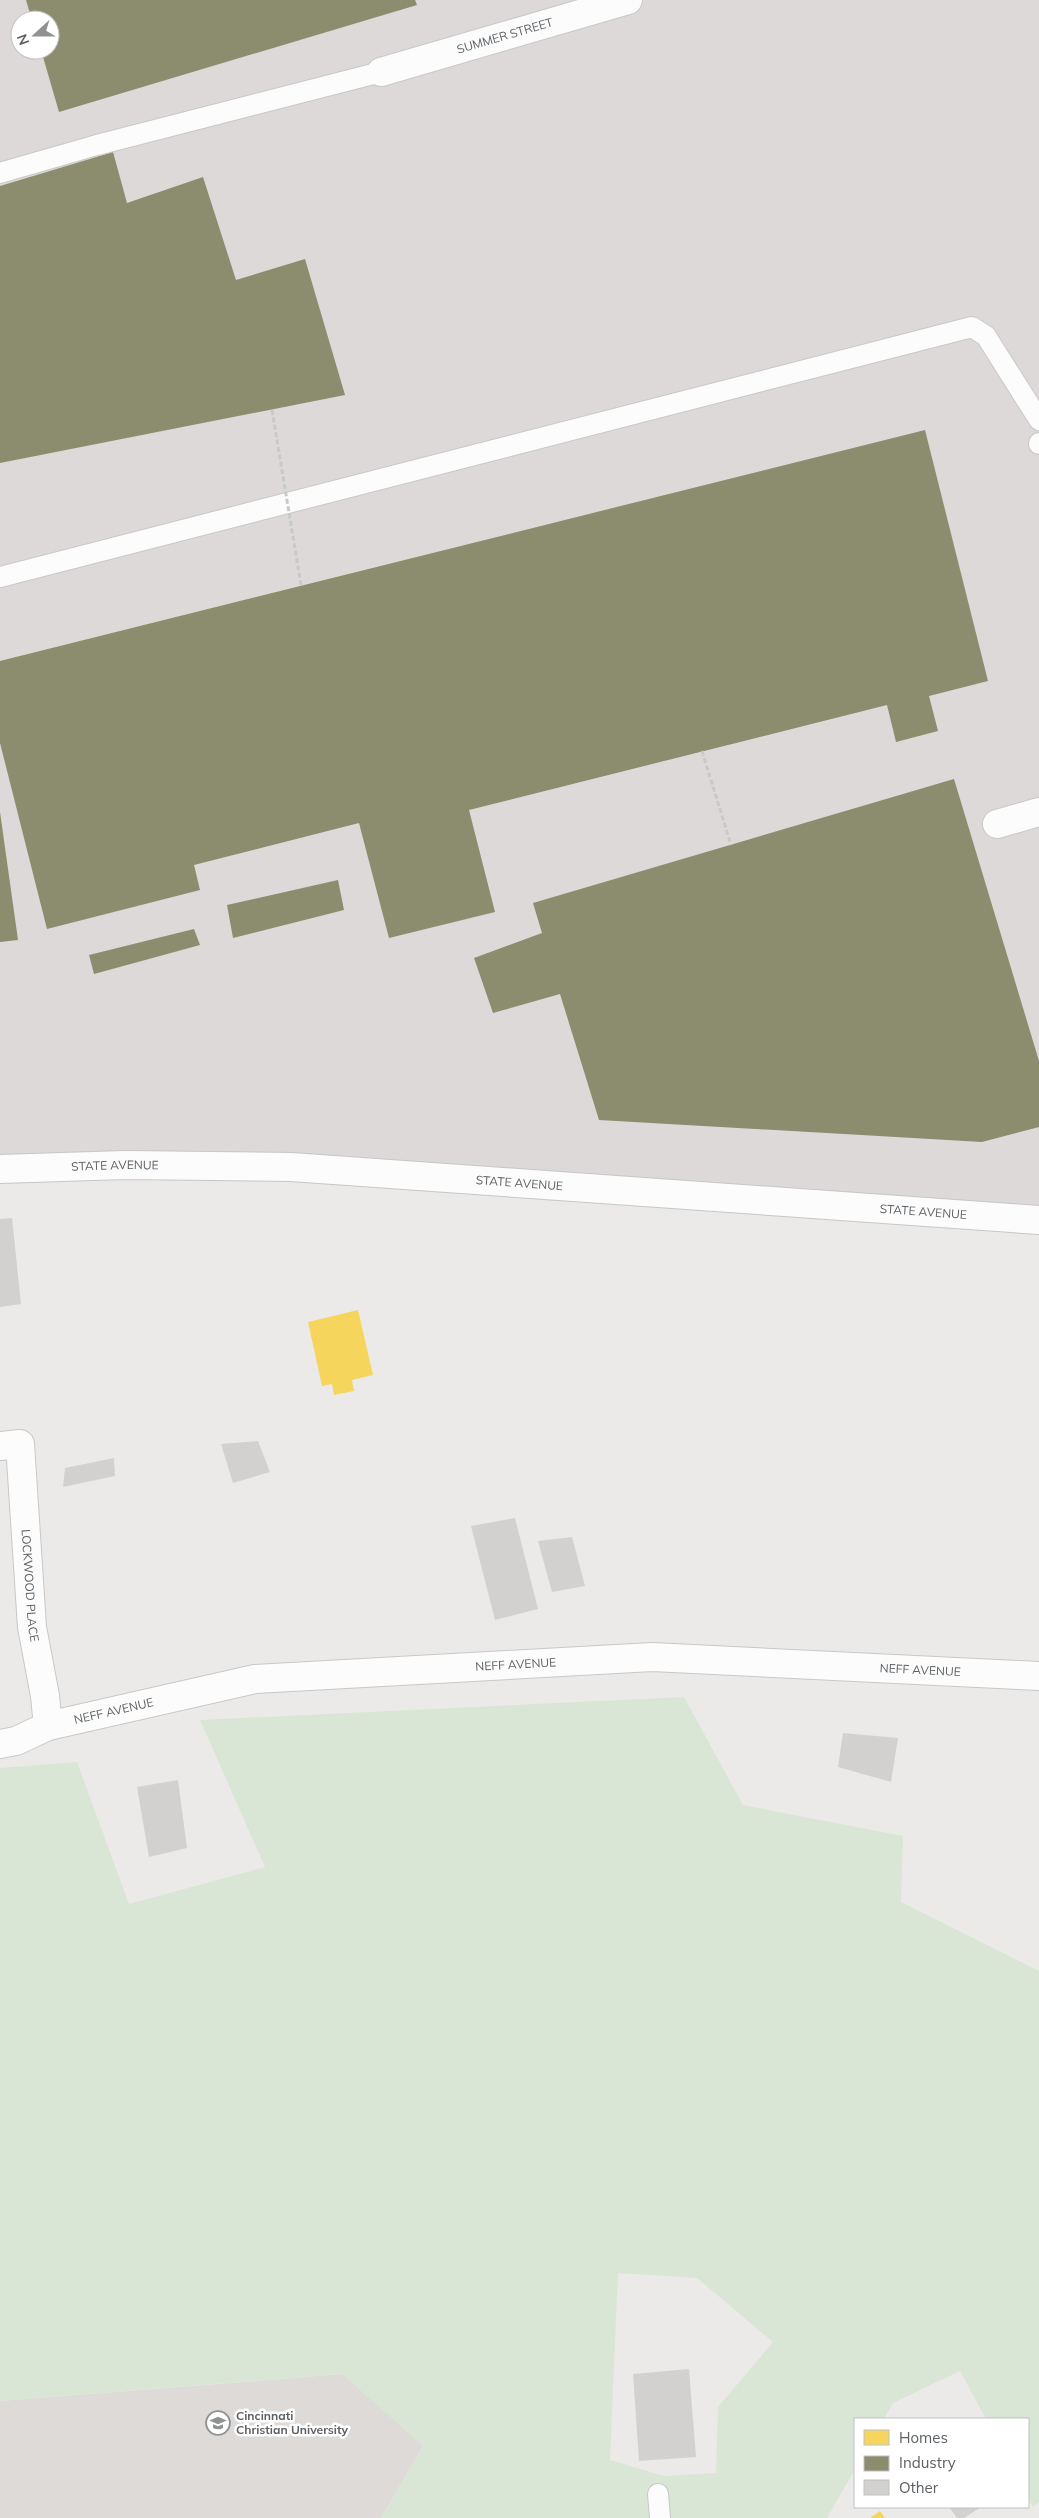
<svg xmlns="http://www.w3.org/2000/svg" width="1039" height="2518" font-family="Mulish,sans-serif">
	<rect width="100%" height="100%" fill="#eceae8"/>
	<!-- industrial -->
	<path fill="#dcd9d8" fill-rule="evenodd" d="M0,0h1039v1220l-748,-53 -291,2zM20,20h30v30h-30z"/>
	<!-- education -->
	<path fill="#dddad8" d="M471,2364l-90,154h-381v-117z"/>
	<!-- green -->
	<path fill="#d9e6d5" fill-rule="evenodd" d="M684,1697l59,108 160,31 -2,66 138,69v531l-6,5 -5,-10v-78h-42l-26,-48 -67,32 -9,16h-29v50l-28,49h-446l42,-72 -81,-72 -342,27v-633l77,-6 52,142 136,-37 -65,-147zM618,2273l79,5 76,64 -55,65 -2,66 -52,3 -54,-16z"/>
	<!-- homes -->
	<path fill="#f6d55c" d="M358,1310l15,65 -21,5 2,11 -20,4 -2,-11 -10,2 -14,-64z
		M880,2511l5,7h-15z"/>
	<!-- industry -->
	<path fill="#8c8c6e" d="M26,0h389l2,5 -358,107 -18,-62h9v-30h-18z
		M113,152l14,51 76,-26 33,103 69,-21 40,136 -345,68v-277z
		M925,430l63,251 -59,15 9,35 -42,11 -9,-37 -418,105 26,102 -106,26 -30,-115 -165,42 6,25 -153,39 -47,-186v-82z
		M954,779l85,282v66l-57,15 -383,-22 -39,-126 -67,19 -19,-55 68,-25 -9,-30z
		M0,812l18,128 -18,2z
		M338,880l6,30 -111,28 -6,-33z
		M194,929l6,16 -106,29 -5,-19z"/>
	<!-- building -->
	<path fill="#d3d1d0" d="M12,1218l9,86 -21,3v-88z
		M258,1441l12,31 -37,11 -12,-39z
		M114,1458l1,18 -52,11 2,-19z
		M515,1518l23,91 -43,11 -24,-94z
		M572,1537l13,49 -33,6 -14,-51z
		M843,1733l55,5 -7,44 -53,-15z
		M178,1780l9,68 -38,9 -12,-70z
		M689,2369l7,88 -57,4 -6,-87z
		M949,2507h32l-17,11h-7z"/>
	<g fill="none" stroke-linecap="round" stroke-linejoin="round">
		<!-- service casing -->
		<g stroke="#c9c8c7" stroke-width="22">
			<path id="service" d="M0,173l97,-28 284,-73
				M1039,443v1
				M0,577l972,-250 14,9 53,84
				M658,2494l2,24"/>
		</g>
		<!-- minor casing -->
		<g stroke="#c9c8c7" stroke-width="30">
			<g id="minor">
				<path id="s1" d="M381,72l247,-72"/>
				<path d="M997,824l42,-12"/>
				<path id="s2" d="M0,1446l20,-2 12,183 13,69 3,30"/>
				<path id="s3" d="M0,1744l16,-3 32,-15 207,-47 397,-22 387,19"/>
			</g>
		</g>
		<!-- secondary casing -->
		<g stroke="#c6c7c7" stroke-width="30">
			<g id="secondary">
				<path id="s4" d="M0,1169l125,-4 166,2 748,53"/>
			</g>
		</g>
		<!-- path -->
		<path stroke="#c7cac9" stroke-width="3" stroke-dasharray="5 2.5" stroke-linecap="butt" d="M702,751l29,94"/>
		<!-- service -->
		<use href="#service" stroke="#fcfcfc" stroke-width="20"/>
		<!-- minor -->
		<use href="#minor" stroke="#fcfcfc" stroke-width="28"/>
		<!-- secondary -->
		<use href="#secondary" stroke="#fcfcfc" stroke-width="28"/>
		<!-- path-bridge -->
		<path stroke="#c7cac9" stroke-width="3" stroke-dasharray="5 2.5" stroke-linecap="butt" d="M272,410l29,175"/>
	</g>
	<!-- icons -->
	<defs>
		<g id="university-ring" transform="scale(1.25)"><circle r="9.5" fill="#fff" stroke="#8f9192" stroke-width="1.5"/><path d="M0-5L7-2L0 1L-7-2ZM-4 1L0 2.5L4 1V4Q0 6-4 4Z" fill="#8f9192"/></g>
	</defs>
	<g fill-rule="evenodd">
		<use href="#university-ring" x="218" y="2423"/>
	</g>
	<g text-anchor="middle" stroke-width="5" stroke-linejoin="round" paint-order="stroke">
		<!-- street labels -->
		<g font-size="12" fill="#5d6164" stroke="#fff">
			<text dy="4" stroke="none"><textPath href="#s1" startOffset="129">SUMMER STREET</textPath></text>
			<text dy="4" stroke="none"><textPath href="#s4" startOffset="115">STATE AVENUE</textPath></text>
			<text dy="4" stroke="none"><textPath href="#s4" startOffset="520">STATE AVENUE</textPath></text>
			<text dy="4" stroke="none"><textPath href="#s4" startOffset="925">STATE AVENUE</textPath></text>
			<text dy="4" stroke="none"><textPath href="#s2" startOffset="162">LOCKWOOD PLACE</textPath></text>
			<text dy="4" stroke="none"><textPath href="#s3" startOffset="525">NEFF AVENUE</textPath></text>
			<text dy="4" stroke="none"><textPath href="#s3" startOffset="930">NEFF AVENUE</textPath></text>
			<text dy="4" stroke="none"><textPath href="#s3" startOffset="119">NEFF AVENUE</textPath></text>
		</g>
		<!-- poi labels -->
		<g font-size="12" font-weight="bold" fill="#5d6164" stroke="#fff" text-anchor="start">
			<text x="236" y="2420">Cincinnati<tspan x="236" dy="14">Christian University</tspan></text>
		</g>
	</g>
	<!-- legend -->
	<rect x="854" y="2418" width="175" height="90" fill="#ffffff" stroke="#bec0c1"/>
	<rect x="864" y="2430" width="25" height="15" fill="#f6d55c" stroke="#bec0c1"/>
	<text x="899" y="2443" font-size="15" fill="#5d6164">Homes</text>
	<rect x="864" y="2456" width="25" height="15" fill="#8c8c6e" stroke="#bec0c1"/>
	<text x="899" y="2468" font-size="15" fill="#5d6164">Industry</text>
	<rect x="864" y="2480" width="25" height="15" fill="#d3d1d0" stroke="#bec0c1"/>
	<text x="899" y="2493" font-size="15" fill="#5d6164">Other</text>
	<!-- north arrow -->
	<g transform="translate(35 35) rotate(249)"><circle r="24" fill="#ffffff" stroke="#bec0c1"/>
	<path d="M0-4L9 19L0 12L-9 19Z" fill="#8f9192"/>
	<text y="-8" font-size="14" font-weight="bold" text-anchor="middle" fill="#5d6164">N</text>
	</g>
</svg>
